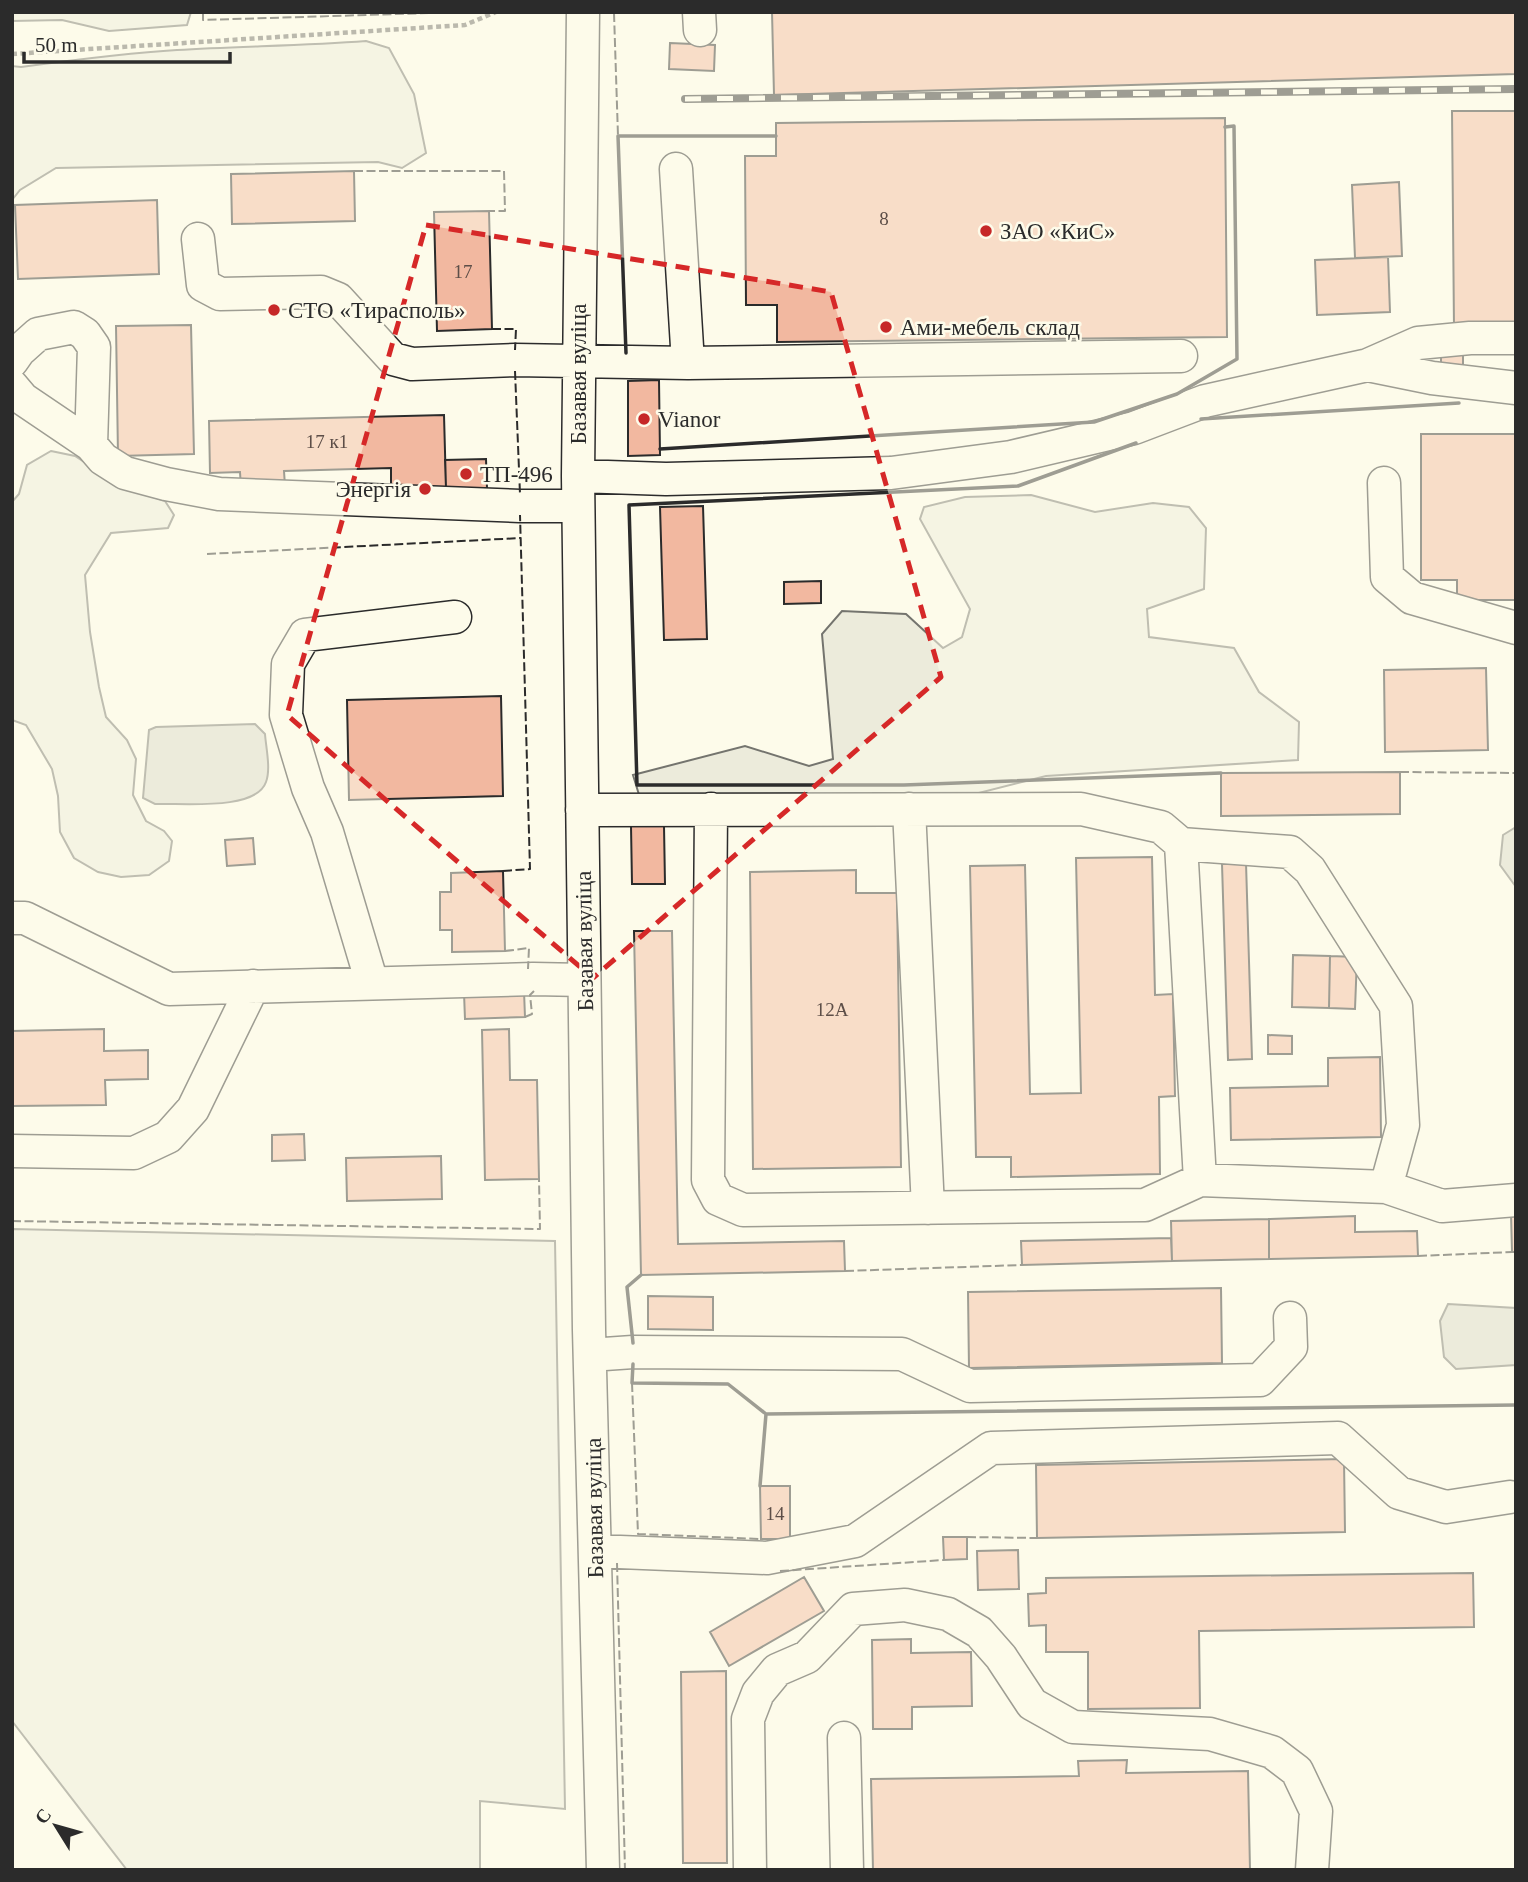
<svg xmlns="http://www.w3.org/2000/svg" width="1528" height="1882" font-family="Georgia,serif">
	<rect width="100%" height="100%" fill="#fdfbea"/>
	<!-- green -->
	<path fill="#ecebdb" stroke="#74746e" stroke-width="2" d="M12,12h179l-4,13 -78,6 -47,-11 -50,1z
		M366,41l23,7 25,46 12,59 -24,15 -24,-6 -322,6 -36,22 -8,10v-134l9,1c52,-7 104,-14 156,-17 63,-4 126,-4 189,-9z
		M51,451l24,5 43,28 47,17 9,14 -6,13 -57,5 -26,42 5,57 9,55 7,30 21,23 9,19 -3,36 13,26 18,10 8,10 -3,20 -20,14 -28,2 -23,-5 -24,-14 -14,-26 -2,-36 -6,-27 -26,-44 -14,-5v-218l7,-8 8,-29z
		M1031,495l64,17 58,-9 36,4 17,21 -2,61 -57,20 2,28 85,11 25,44 40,30 -1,38 -252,16 -87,22h-319l-7,-23 112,-29 64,20 24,-7 -11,-125 20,-23 64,3 37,34 19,-11 8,-28 -50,-90 4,-12 41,-10z"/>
	<!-- parking -->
	<path fill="#eceadb" stroke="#74746e" stroke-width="2" d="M12,1229l543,12 10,568 -85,-8v69h-353l-115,-149z"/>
	<!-- water -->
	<path fill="#d8d7c9" stroke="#74746e" stroke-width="2" d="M255,724l10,10c1,14 6,35 1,48 -10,29 -83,21 -111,22l-12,-6 6,-68 7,-3z
		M1516,827v60l-16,-22 3,-30z
		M1448,1304l68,4v57l-60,4 -12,-12 -4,-36z"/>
	<!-- building -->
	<path fill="#f2b8a0" stroke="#2b2b2b" stroke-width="2" d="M772,12h744v62l-742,21z
		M670,43l45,2 -1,26 -45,-2z
		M1452,111h64v216l-62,1z
		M1225,118l2,219 -450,5v-37h-31l-1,-149h31v-33z
		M354,171l1,50 -123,3 -1,-50z
		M1399,182l3,74 -47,2 -3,-73z
		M157,200l2,74 -141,5 -3,-74z
		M489,211l3,118 -55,2 -3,-119z
		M1388,257l2,55 -73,3 -2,-55z
		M191,325l3,129 -76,2 -2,-130z
		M1441,353h22v15l-22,-1z
		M659,380l1,75 -32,1v-75z
		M444,415l2,73 -55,2v-22l-107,3 1,15 -44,2 -1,-16 -30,1 -1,-52z
		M1421,434h95v166h-59v-20h-36z
		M486,459l1,29h-41l-1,-28z
		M703,506l4,133 -43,1 -4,-133z
		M821,581v22l-37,1v-22z
		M1486,668l2,82 -103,2 -1,-82z
		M501,696l2,100 -154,4 -2,-100z
		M1400,772v42l-179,2v-43z
		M631,826h33l1,58h-33z
		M253,838l2,26 -28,2 -2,-26z
		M1152,857l3,138 18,-1 2,102 -16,1 1,77 -149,3v-20h-35l-6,-291 55,-1 5,229 51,-1 -5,-235z
		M1246,863l6,196 -24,1 -6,-196z
		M856,870v23h41l4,274 -148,2 -3,-297z
		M503,871l2,80 -53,1v-22h-12v-38h11v-19z
		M634,931h38l6,313 166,-3 1,30 -204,4z
		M1293,955l37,1 -1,52 -37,-1z
		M1330,956l27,1 -2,52 -26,-1z
		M524,991l1,26 -60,2 -1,-26z
		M104,1029v22l44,-1v29l-43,1 1,25 -94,1v-75z
		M509,1029l1,51h27l2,99 -54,1 -3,-150z
		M1268,1035l24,1v18h-24z
		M1380,1057l1,80 -150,3 -1,-52 98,-2v-28z
		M304,1134l1,26 -33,1v-26z
		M441,1156l1,43 -95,2 -1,-43z
		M1511,1214h5v38h-4z
		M1355,1216v16l62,-1 1,25 -149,3v-40z
		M1269,1219v40l-97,2 -1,-40z
		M1171,1238l1,23 -150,4 -1,-24z
		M1221,1288l1,75 -253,5 -1,-76z
		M648,1296l65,1v33l-65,-1z
		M1344,1459l1,73 -308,6 -1,-73z
		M760,1486h30v53h-29z
		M943,1537h24v22l-23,1z
		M1018,1550l1,39 -41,1 -1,-39z
		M1473,1573l1,54 -275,4 1,77 -112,1v-57h-42v-27l-17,1 -1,-32 18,-1v-15z
		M804,1577l20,34 -95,55 -19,-34z
		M911,1639v14l60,-1 1,54 -60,1v22h-39l-1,-89z
		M726,1671l1,192h-44l-2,-191z
		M1127,1760l-1,13 122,-2 2,99h-377l-2,-91 208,-3 -1,-15z"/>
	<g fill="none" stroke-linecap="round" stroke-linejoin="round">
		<!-- minor casing -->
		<g stroke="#2b2b2b" stroke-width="35">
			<path id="minor" d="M583,12l-5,464 11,854 14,540
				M699,12l1,18
				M676,169l12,194
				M198,239l5,46 17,9 101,-2 17,7 55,60 19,5 103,-4 173,3 493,-7
				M12,361l7,-10 19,-17 36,-7 11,7 9,13 -3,98
				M1368,365l64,13 84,10
				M12,386l11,13 68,46 12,14 22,14 41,11 53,10 301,12h58
				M578,476l88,3 225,-6 120,-16 123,-29 71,-27 163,-36 50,-22 52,-5h46
				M1384,483l3,94 25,21 104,30
				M711,809l-3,371 10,19 25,11 402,-5 55,-25 186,7 56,19 74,-6
				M909,809l19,399
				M582,810l499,-1 80,18 20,17 19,336
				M1181,844l109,8 20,18 86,136 7,119 -17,62
				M12,918h13l144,71 364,-10 51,1
				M372,983l-45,-151 -19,-44 -22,-73 2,-51 17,-29 150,-18
				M12,1151l122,2 34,-16 25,-28 60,-123
				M590,1355l43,-3 269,2 68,32 290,-6 31,-33 -1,-29
				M595,1551l172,7 88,-17 136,-93 347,-10 61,55 47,14 64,-10
				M844,1738l3,132
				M750,1870l-2,-151 10,-26 19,-23 30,-13 46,-48 52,-4 43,9 31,18 22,25 31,47 41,23 137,7 62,18 25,19 19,40 -4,59"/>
		</g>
		<!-- path -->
		<path stroke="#6a6964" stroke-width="4.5" stroke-dasharray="5 3.5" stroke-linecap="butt" d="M12,54l453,-29 31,-13"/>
		<!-- minor -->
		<use href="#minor" stroke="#fdfbea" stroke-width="32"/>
		<!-- rail casing -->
		<g stroke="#2b2b2b" stroke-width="8">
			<path id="rail" d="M685,99l831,-10"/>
		</g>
		<!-- rail -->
		<use href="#rail" stroke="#fdfbea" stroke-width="5" stroke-dasharray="16" stroke-linecap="butt"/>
		<!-- fence -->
		<path stroke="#2b2b2b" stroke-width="2" stroke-dasharray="9 3.5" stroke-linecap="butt" d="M203,12v8l260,-8
			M614,13l4,123
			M354,171h150l1,40h-16
			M492,329h24l-1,21
			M515,371l5,123
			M207,554l314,-16
			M1400,772l116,1
			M503,871l27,-2 -10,-354
			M505,951l24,-3 -1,21
			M525,1017l7,-3 -2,-19 4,-4
			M12,1221l528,8 -1,-50
			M1418,1256l94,-4
			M845,1271l177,-6
			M632,1383l6,151 123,5
			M967,1537l70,1
			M617,1563l8,307
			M780,1571l164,-11"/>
		<!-- wall -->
		<path stroke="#2b2b2b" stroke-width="3.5" d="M626,353l-8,-217h158
			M1201,419l258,-16
			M1136,443l-118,43 -389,19 8,280h267l317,-12
			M660,449l434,-27 83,-28 60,-35 -3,-233 -9,1
			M633,1343l-6,-56 14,-12
			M633,1364l-1,19 96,1 38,30 750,-9
			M760,1486l6,-72"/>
	</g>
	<!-- marked area -->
	<path d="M0 0H1528V1882H0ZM426,225l405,67 110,385 -348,301 -306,-263z" fill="#fdfbea" fill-opacity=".55" fill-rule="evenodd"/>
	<path fill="none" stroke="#d62828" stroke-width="5" stroke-dasharray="14 9" stroke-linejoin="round" d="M426,225l405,67 110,385 -348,301 -306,-263z"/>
	<!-- markers -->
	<g fill="#c62828" stroke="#fdfbea" stroke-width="2.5">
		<circle cx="986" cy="231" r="7"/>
		<circle cx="274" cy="310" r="7"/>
		<circle cx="886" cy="327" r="7"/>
		<circle cx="644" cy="419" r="7"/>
		<circle cx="466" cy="474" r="7"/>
		<circle cx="425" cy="489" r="7"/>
	</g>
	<g text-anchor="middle" stroke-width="5" stroke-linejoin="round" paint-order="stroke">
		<!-- number labels -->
		<g font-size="19" fill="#5d4e48">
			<text x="884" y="225">8</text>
			<text x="463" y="278">17</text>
			<text x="327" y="448">17 к1</text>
			<text x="832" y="1016">12А</text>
			<text x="775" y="1520">14</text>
		</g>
		<!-- poi labels -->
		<g font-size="23" fill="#2b2b2b" stroke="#fdfbea" text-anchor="start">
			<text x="1000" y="239">ЗАО «КиС»</text>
			<text x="288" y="318">СТО «Тирасполь»</text>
			<text x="900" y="335">Ами-мебель склад</text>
			<text x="658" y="427">Vianor</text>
			<text x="480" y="482">ТП-496</text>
			<text x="411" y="497" text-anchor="end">Энергія</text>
		</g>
		<!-- street labels -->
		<g font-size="23" fill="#2b2b2b" stroke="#fdfbea">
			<text transform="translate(578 374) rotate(-90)" y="8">Базавая вуліца</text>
			<text transform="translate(584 941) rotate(-91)" y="8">Базавая вуліца</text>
			<text transform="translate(594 1508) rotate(-91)" y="8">Базавая вуліца</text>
		</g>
	</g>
	<!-- border -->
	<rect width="1528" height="1882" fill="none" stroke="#2b2b2b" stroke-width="28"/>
	<!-- north arrow -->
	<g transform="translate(56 1826) rotate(307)" stroke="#fdfbea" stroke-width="5" paint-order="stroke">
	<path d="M0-5L12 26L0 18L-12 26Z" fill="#2b2b2b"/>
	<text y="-10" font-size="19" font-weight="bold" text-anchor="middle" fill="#2b2b2b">С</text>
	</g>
	<!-- scale -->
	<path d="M24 52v10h206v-10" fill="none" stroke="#2b2b2b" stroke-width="3.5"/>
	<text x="35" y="52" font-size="21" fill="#2b2b2b" stroke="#fdfbea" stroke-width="5" paint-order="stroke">50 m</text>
</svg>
